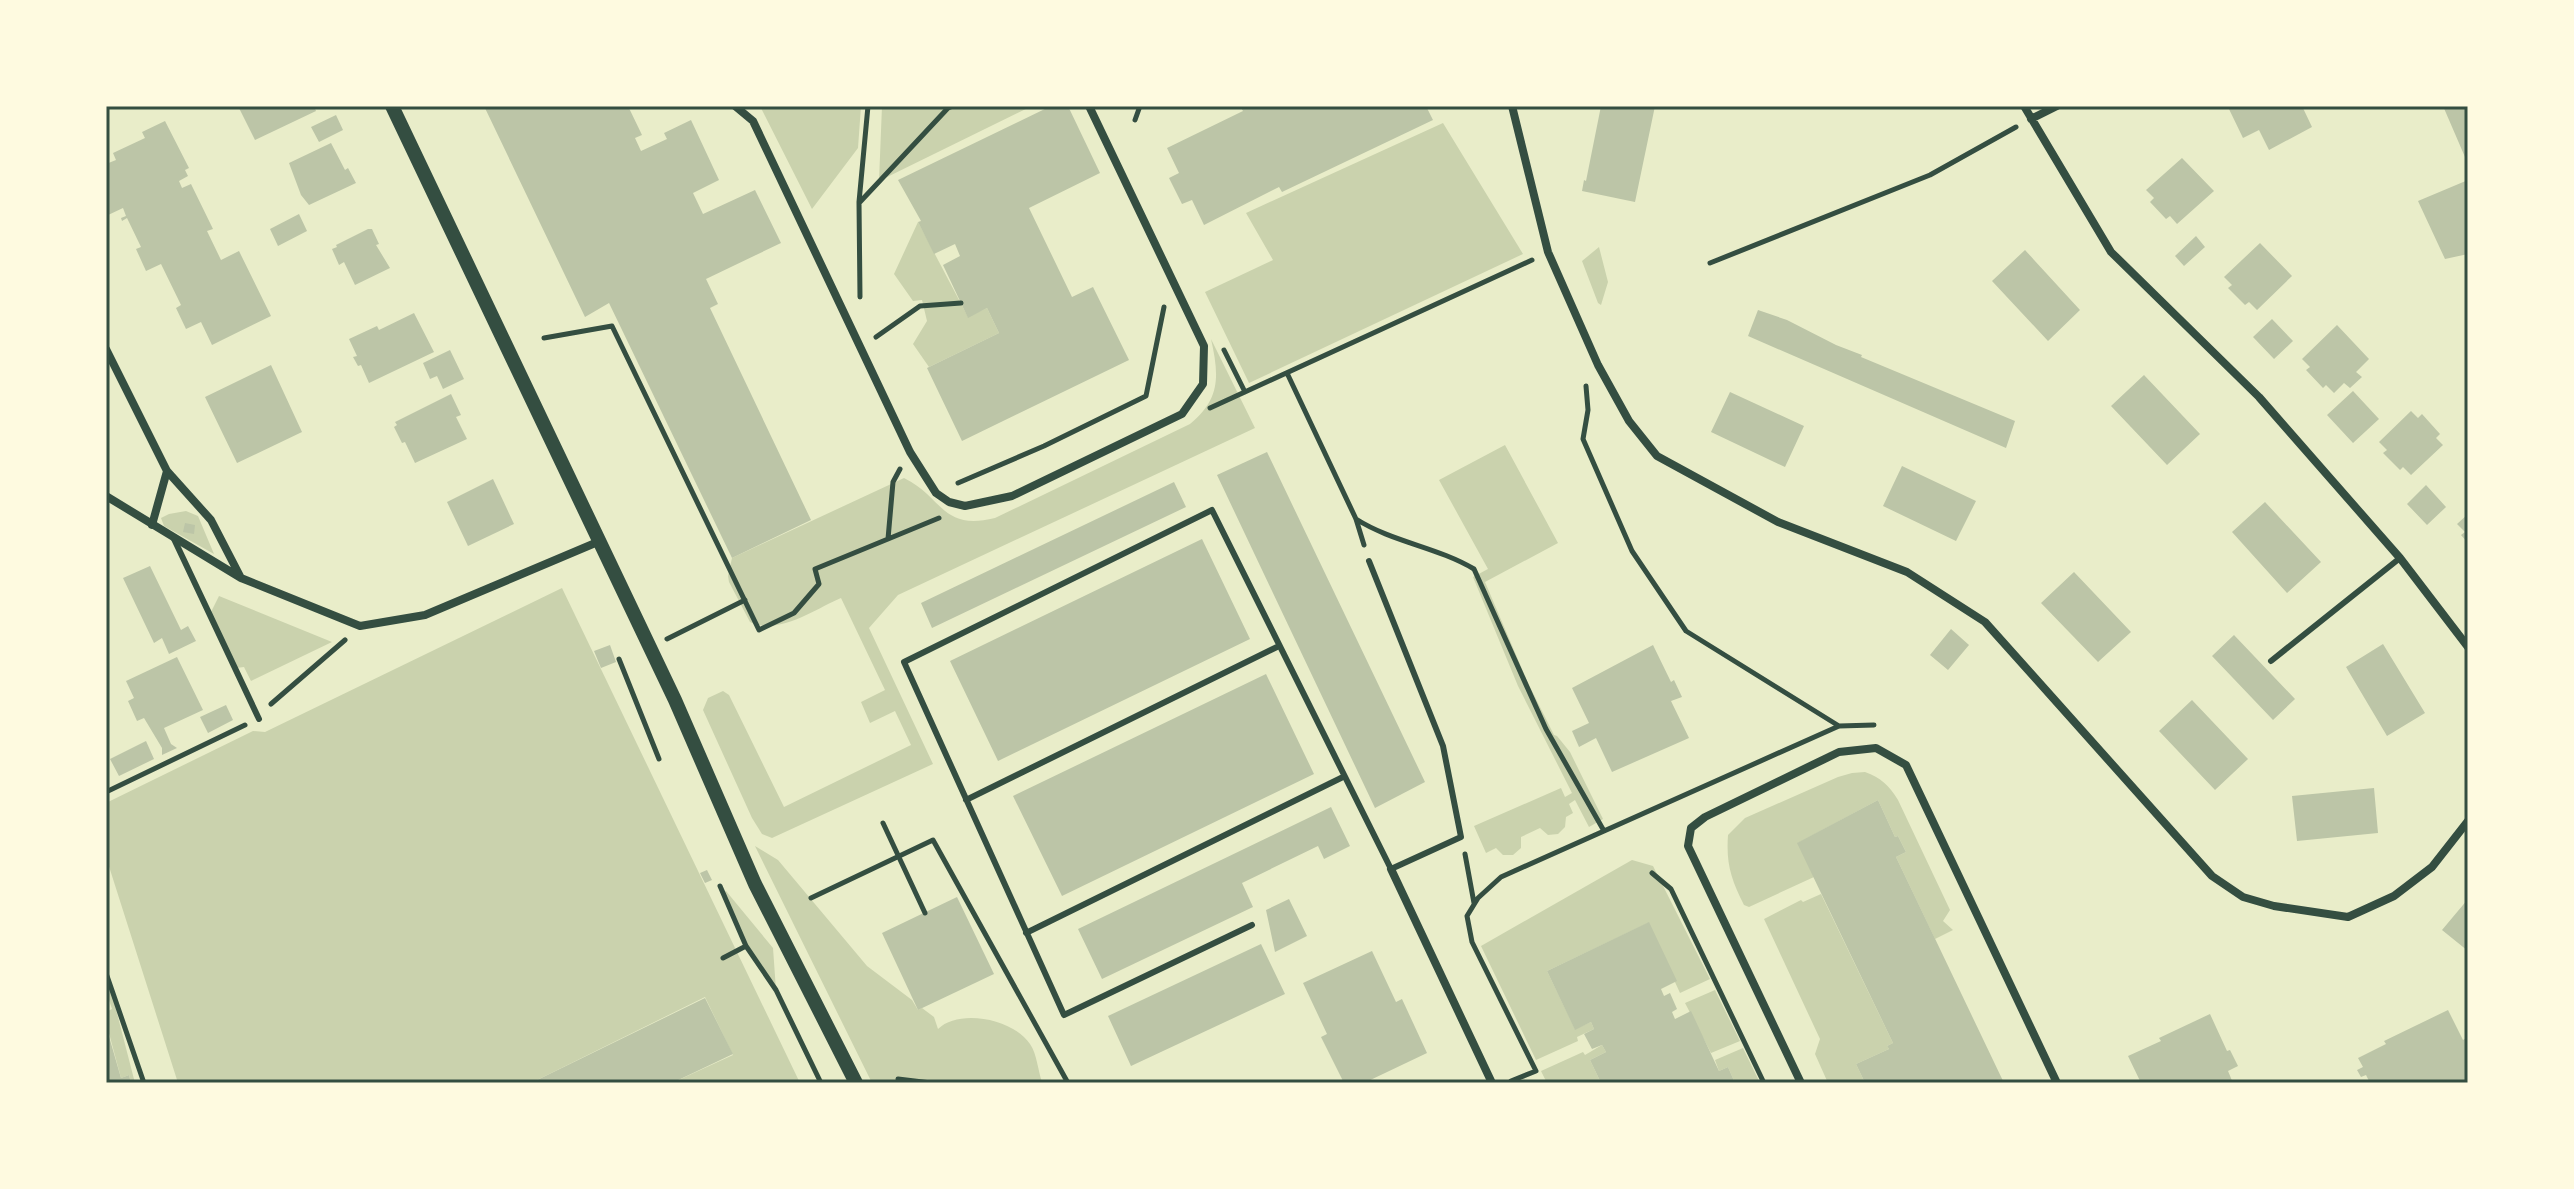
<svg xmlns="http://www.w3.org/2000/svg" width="2574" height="1189" font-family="'Archivo Narrow',sans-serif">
	<rect width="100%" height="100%" fill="#e9edc9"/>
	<!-- green -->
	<path fill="#cad2ad" d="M760,106h101l-3,42 -46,61z
		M882,106h150l-153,75z
		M1443,123l80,131 -274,129 -44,-91 68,-32 -27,-47z
		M918,222l50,95 19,-9 12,25 -70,34 -16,-23 14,-23 -5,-21 -9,1 -19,-27z
		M1599,247l9,35 -7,23 -3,-2 -16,-42z
		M1211,339l44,89 -357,167 -29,33 64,136 -161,74 -10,-4 -10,-16 -49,-108 5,-12 15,-7 6,4 55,112 127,-62 -16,-34 -25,12 -9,-21 24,-12 -44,-92c-26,11 -63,38 -91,24l-21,-40 -1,-6 4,-18 172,-80c39,19 37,53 91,40l195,-94c31,-25 29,-49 21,-85z
		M1505,445l53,98 -73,39 43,101 26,52 3,1 13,16 33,67 -14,8 -14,-27 -6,4 4,9 -7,4 -1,10 -7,7 -10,1 -8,-7 -19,9v11l-8,7h-10l-7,-7 -10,5 -12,-27 87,-38 4,9 7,-4 -54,-107 -45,-109 15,-8 -49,-89z
		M186,511l12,5 16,38 -50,-28 -3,-8 8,-4z
		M562,588l238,495h-128l61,-28 -28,-58 -174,86h-353l-72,-226v-54l147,-72 12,1z
		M219,596l113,46 -81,39 -7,-14 -8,1 -27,-52z
		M1865,772c16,6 24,13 33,28l52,110 -7,11 10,9 -18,9 -39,-82 10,-5 -8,-16 -3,1 -17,-37 -80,43 16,34 -65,30 -5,-2c-13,-26 -18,-41 -16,-70l17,-17 93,-41 14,-4z
		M755,846l23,14 89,106 45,34 6,10 4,-2 12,9 4,12c21,-21 76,-10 92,15 7,10 8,27 12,38l-170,1z
		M1632,860l21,6 57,113 -30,14 -32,-70 -101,48 28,58 16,-7 3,7 -17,8 1,4 -42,19 -55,-114z
		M726,891l47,57 3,42 -30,-44 -23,-53z
		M1821,894l72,149 -6,3 2,3 -33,15 9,19h-37l-13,-29 5,-15 -56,-120 37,-19 2,2z
		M106,977l5,13 24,93h-4l-2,-8 -8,3 -15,-56v-10l6,-3 -3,-9h-3z
		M1715,990l25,51 -29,12 -26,-50z
		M1602,1045l4,7 -16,8 11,23h-54l-6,-12 42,-19 2,3z
		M1743,1048l17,35h-25l-7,-16 -9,4 -4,-11z"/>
	<!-- building -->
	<path fill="#bcc5a7" d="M238,106h76l2,5 -61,29z
		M484,106h144l14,29 -7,3 6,13 26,-12 -3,-6 27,-13 28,60 -26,13 10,21 52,-24 26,53 -75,36 12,25 -8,4 101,212 -79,38 -123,-255 -24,14z
		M1051,106h17l32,67 -71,35 43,89 21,-10 36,73 -167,81 -35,-73 72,-35 -12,-25 -19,10 -25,-53 17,-9 -5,-12 -21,10 -16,-32 3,-1 -23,-41z
		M1240,106h186l7,14 -151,72 -3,-5 -75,38 -12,-25 -10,4 -13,-26 10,-5 -12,-25 76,-37z
		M1601,106h54l-20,96 -53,-11 2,-11 2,1z
		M2231,106h71l10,21 -43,23 -10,-20 -16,8 -15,-31z
		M2443,106h25v58z
		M336,115l7,15 -24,12 -8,-15z
		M165,121l24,47 -4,2 3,6 -9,5 3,7 9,-4 22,45 -6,2 14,29 18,-9 32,65 -59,29 -11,-23 -15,7 -10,-21 5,-3 -20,-41 -15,7 -10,-22 5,-2 -14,-29 -5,3 -1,-3 5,-2 -3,-8 -17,8v-52l10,-4 -3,-7 32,-15 -3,-6z
		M331,143l14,27 3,-2 8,15 -47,22 -8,-10 -12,-32z
		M2182,158l32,33 -37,33 -7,-8 -4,3 -16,-17 4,-4 -8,-8z
		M2468,180v74l-23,5 -27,-58z
		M299,214l8,17 -29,15 -8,-17z
		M368,229h4l7,15 -3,1 14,23 -35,17 -11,-23 -5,3 -7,-16 5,-2 -1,-2z
		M2196,236l9,11 -21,19 -9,-10z
		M2260,243l32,33 -35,34 -8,-8 -4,3 -17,-17 4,-3 -8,-8z
		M2025,250l55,60 -32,31 -56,-60z
		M1758,310l29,10 49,25 26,10 -1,2 154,64 -9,27 -258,-112z
		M414,313l20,39 -65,31 -8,-18 -3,1 -5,-9 4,-1 -8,-17 28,-13 2,4z
		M2272,319l21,22 -19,18 -21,-22z
		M2337,325l32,34 -13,13 6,5 -12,11 -6,-5 -10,10 -8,-8 -3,3 -17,-18 4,-3 -8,-8z
		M450,350l14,29 -21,10 -6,-13 -7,3 -7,-16z
		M271,365l31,67 -65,31 -32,-66z
		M2144,375l56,59 -33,31 -56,-59z
		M2353,391l26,28 -26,24 -26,-28z
		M1730,392l74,34 -19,41 -74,-35z
		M451,394l10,21 -5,2 11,22 -52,24 -10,-21 -3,1 -8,-16 3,-2 -2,-3z
		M2411,411l7,7 4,-4 18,20 -4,4 7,7 -32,30 -8,-8 -3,3 -17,-17 4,-3 -8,-8z
		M1267,452l158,330 -50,26 -158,-333z
		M1902,466l74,35 -20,40 -73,-35z
		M493,479l21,45 -46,22 -21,-44z
		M1174,482l12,25 -254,121 -11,-25z
		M2426,485l20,22 -19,18 -20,-21z
		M2265,502l56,60 -34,31 -55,-61z
		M2468,514v29l-7,-8 4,-3 -8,-8z
		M185,523l10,2 -1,9 -11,-2z
		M1202,539l48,100 -252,122 -48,-100z
		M150,566l31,64 7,-4 8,15 -27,13 -7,-16 -8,5 -31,-65z
		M2074,572l57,60 -33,30 -57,-59z
		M1951,629l18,16 -21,25 -18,-15z
		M2234,635l61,64 -22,21 -61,-64z
		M2383,644l42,69 -38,23 -41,-69z
		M610,645l6,17 -15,6 -7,-17z
		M1653,645l18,37 3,-2 8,17 -11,4 18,37 -77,34 -16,-34 -17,9 -7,-16 17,-8 -17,-35z
		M177,657l26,53 -39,18 7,16 6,4 -15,7v-7l-18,-30 -7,3 -9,-20 6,-3 -8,-17z
		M1266,674l48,100 -252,122 -49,-100z
		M2192,700l56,59 -33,31 -56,-59z
		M226,705l7,15 -25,13 -8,-16z
		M146,741l8,18 -35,17 -9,-17z
		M2374,788l4,45 -81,8 -5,-45z
		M1878,800l17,37 3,-1 8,16 -10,5 108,226h-139l-9,-19 33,-15 -2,-3 6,-3 -96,-200z
		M1331,807l19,39 -26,13 -6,-13 -76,37 11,24 -151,72 -24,-50z
		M707,870l5,10 -7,3 -5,-10z
		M957,897l37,77 -76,36 -36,-77z
		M1289,899l18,37 -32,16 -9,-42z
		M2468,899v52l-26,-21z
		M1649,922l28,59 -16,8 3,7 6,-3 7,16 -5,3 3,7 16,-8 28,60 9,-4 7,16h-134l-11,-23 16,-8 -4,-7 -10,4 -8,-15 10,-5 -3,-7 -16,8 -28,-59z
		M1261,944l24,50 -154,72 -23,-50z
		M1372,951l24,51 6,-3 25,54 -63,30h-20l-23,-46 6,-3 -24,-51z
		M705,998l28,56 -61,29h-141z
		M2448,1010l15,30 5,-3v46h-98l-4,-8 -5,2 -4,-7 6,-3 -5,-9 28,-14 -2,-3z
		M2210,1014l17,37 3,-1 8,16 -10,5 5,12h-92l-13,-27 33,-15 -2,-3z
		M106,1026l15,52 8,-3 2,8h-25z"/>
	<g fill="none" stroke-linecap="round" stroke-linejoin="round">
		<!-- path -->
		<path stroke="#344e41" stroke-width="5" d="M1135,120l5,-14
			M860,202l88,-94 5,-2
			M1710,263l220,-88 86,-48
			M860,297l-1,-95 9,-96
			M876,337l44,-31 41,-3
			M544,338l68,-12 147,304 35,-17 25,-29 -4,-15 73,-30
			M1224,350l21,42
			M1287,373l69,146 8,26
			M1586,386l2,24 -5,29 49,112 54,80 153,95
			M1210,408l322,-148
			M900,469l-7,13 -5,57 51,-21
			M958,483l86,-37 102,-50 18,-89
			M1356,519c36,23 81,28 118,50l72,160 58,102
			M667,639l78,-39
			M619,659l40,100
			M271,704l74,-64
			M106,792l139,-67
			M883,823l42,90
			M1465,854l9,49
			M1652,873l19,16 93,194
			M720,886l26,60 30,44 45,93
			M811,898l122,-58 135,243
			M723,958l23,-12
			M106,973l38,110
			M898,1079l33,4
			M1511,1081l25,-10 -64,-129 -5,-26 11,-18 23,-21 338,-151 35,-1"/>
		<!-- service -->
		<path stroke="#344e41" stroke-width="6" d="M174,539l85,180
			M2271,661l129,-103
			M966,800l313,-154
			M1252,925l-188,90 -160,-353 308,-152 179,359 70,-32 -18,-91 -74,-185
			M1026,933l317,-156"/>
		<!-- minor -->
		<path stroke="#344e41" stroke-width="8" d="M735,106l18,15 157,331 26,41 13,9 16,4 47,-10 170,-82 21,-30 1,-38 -115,-240
			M1512,106l36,146 50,113 31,56 28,35 121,66 129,50 78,50 227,254 31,21 31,9 74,11 46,-21 38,-29 36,-46
			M2024,106l87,146 148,145 141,161 68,89
			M2031,119l26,-13
			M106,349l61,122 44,49 30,58
			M106,496l135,82 119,48 65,-11 175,-74
			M152,525l15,-54
			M1391,869l101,214
			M1801,1083l-113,-237 3,-18 14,-11 134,-65 37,-4 30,17 151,318"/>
		<!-- tertiary -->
		<path stroke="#344e41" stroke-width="14" d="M392,106l283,594 80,184 101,199"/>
	</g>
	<!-- border -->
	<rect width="2574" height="1189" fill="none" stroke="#fefae0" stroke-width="216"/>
	<rect x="108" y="108" width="2358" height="973" fill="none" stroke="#344e41" stroke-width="3"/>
</svg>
